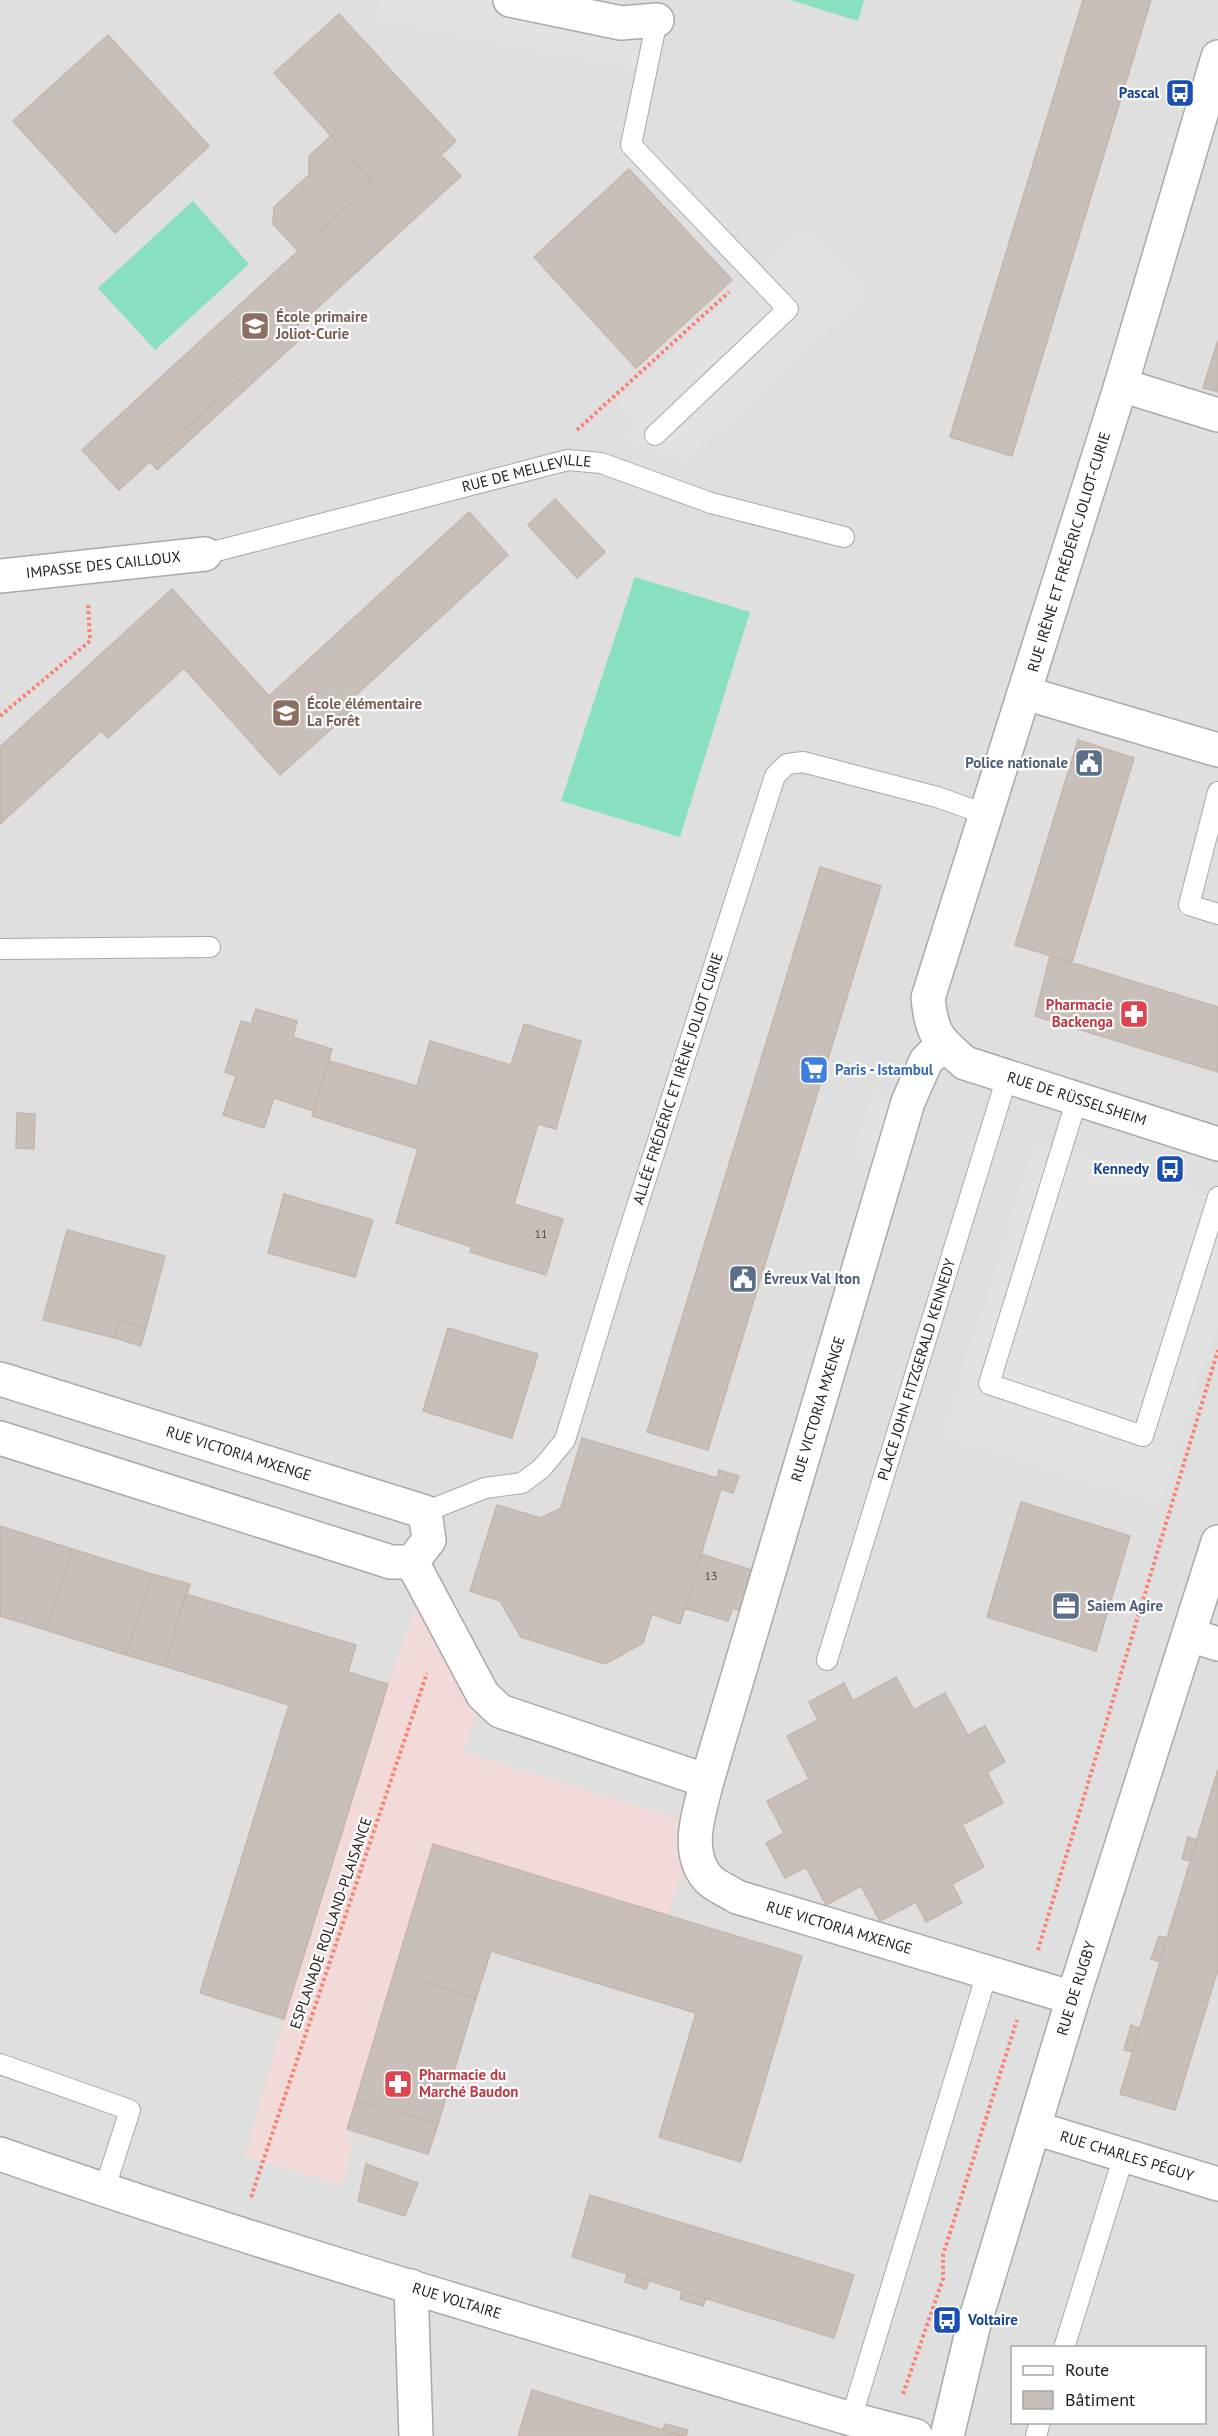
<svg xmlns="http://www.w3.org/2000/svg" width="1218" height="2436" font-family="'PT Sans',sans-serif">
	<rect width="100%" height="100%" fill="#f2efe9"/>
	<!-- residential -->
	<path fill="#e0dfdf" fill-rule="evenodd" d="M0,0h1218v2436h-1218zM1012,2348h192v74h-192z"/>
	<!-- commercial -->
	<path fill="#f2dad9" d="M425,1584l58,111 -20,57 233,72 -28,91 -234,-71 -87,285 5,18 -10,38 -97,-28 39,-138 104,-335z"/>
	<!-- pitch -->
	<path fill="#88e0be" d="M790,0h74l-6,21z
		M193,201l56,63 -94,86 -57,-62z
		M635,577l115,35 -70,225 -119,-36z"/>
	<!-- parking -->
	<path fill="#e2e2e2" d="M381,0h155l104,33 -5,35 -258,-50z
		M804,230l64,61 -180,168 -66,-20 15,-15 -20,-20z
		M873,1092l35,10 -18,62 -36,-10z
		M1035,1142l183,58v121l-58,182 -218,-68z"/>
	<!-- building -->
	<path fill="#c7bfb8" stroke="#c4b6ab" stroke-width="1.5" d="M1083,0h68l-139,456 -62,-19z
		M339,14l117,127 -15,14 20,21 -342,314 -37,-40 291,-268 -99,-109z
		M108,35l101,111 -94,87 -102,-112z
		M331,136l42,46 -75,69 -25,-27 1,-17 35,-32v-19z
		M629,169l103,111 -96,88 -102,-111z
		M290,333l8,8 -141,129 -7,-8z
		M1218,340v52l-15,-4z
		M555,499l50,53 -28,26 -49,-53z
		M469,512l39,43 -153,141 5,7 -80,72 -96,-107 -76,70 -7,-7 -101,93v-77l172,-158 97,107z
		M1078,740l56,18 -62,204 -57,-17z
		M820,867l61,19 -173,564 -61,-18z
		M1050,956l168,51v65l-183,-56z
		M256,1009l41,12 -4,16 39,12 -18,62 -40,-13 -10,30 -41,-13 13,-39 -11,-4 16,-51 10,3z
		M524,1024l57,17 -25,88 -18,-5 -24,80 49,15 -17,56 -76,-23 2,-5 -76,-24 22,-74 -106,-33 17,-55 88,25 13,-45 81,24z
		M17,1113l18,1 -1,35 -18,-1z
		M284,1194l89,26 -18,57 -87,-24z
		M67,1230l98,26 -19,72 -27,-7 -4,17 -72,-18z
		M119,1321l27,7 -5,18 -26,-8z
		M448,1328l90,26 -26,84 -89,-27z
		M582,1438l135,40 2,-8 20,6 -6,17 -12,-4 -20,65 57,18 -13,40 -12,-4 -5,13 -44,-13 -4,16 -28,-10 -9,29 -38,21 -84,-27 -21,-36 -30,-10 27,-86 44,13 20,-10z
		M582,1438l135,40 2,-8 20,6 -6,17 -12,-4 -41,135 -28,-10 -9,29 -38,21 -84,-27 -21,-36 -30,-10 27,-86 44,13 20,-10z
		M1021,1502l109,34 -34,115 -109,-34z
		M0,1526l72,23 -26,81 -46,-14z
		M72,1549l80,25 -26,81 -80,-25z
		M152,1574l38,10 -26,82 -38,-11z
		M186,1594l170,51 -8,27 40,12 -104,335 -84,-26 89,-288 -125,-39z
		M896,1677l18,33 31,-17 23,42 17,-9 20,36 -18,10 16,31 -41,22 22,42 -32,17 10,19 -36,19 -10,-20 -36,19 -19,-35 -35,19 -20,-38 -21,11 -19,-35 18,-10 -17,-32 42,-22 -22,-43 31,-16 -9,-18 35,-19 9,18z
		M1218,1769v200l-43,141 -55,-16z
		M1188,1837l9,3 -7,21 -8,-2z
		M433,1844l369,112 -61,206 -82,-25 37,-124 -205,-62 -15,47 -82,-25z
		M1159,1936l8,2 -7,24 -9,-3z
		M394,1973l82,25 -38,126 -82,-24z
		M1131,2025l9,3 -7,24 -9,-2z
		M356,2100l82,24 -10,30 -81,-25z
		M366,2164l52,19 -13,33 -47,-15z
		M590,2195l264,80 -20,63 -262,-81z
		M627,2274l22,7 -3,8 -21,-7z
		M682,2291l24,7 -3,8 -23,-7z
		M532,2390l131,40 20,6h-165z
		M665,2424l23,6 -2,6 -23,-6z"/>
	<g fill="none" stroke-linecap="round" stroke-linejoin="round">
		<!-- lane casing -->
		<g stroke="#a9a9a9" stroke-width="22">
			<g id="lane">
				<path d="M655,435l133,-126 -157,-164 26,-125"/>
				<path id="s1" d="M205,554l363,-94 33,3 110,40 133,34"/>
				<path d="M1218,792l-29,113 29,9"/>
				<path d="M0,949l210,-2"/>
				<path d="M1077,1099l-88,285 154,52 75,-239"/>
				<path id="s2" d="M425,1512l60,-24 37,-5 20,-15 23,-28 58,-190 152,-474 12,-12 16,-2 134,35 48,17"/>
				<path id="s3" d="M827,1660l180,-583"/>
				<path d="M0,2064l130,46 -26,81"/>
				<path d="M1064,2348l60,-193"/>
				<path d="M851,2419l136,-446"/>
				<path d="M1036,2436l4,-14"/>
			</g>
		</g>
		<!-- street casing -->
		<g stroke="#a9a9a9" stroke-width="36">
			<g id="street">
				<path d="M510,0l111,23 36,-3"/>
				<path id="s4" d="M1218,57l-97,328 -193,613c4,36 9,41 37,65l253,81"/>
				<path d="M1121,385l97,30"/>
				<path id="s5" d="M0,576l205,-22"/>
				<path d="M1025,693l193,57"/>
				<path id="s6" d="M943,1044l-17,17 -18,41 -201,679c-7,29 -22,68 -1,95 6,9 22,15 31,21l336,101"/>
				<path id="s7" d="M0,1379l425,133 4,28 -17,22"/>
				<path d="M0,1438l391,124h21"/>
				<path d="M412,1562l71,133 17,16 207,70"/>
				<path d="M1190,1635l28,9"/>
				<path id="s8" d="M1035,2128l183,56"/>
				<path id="s9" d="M0,2154c280,98 567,179 851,265l65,17"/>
				<path d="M411,2286l5,150"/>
				<path id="s10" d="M947,2436l26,-108 100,-330 145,-456"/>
			</g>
		</g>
		<!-- path -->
		<path stroke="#fa8072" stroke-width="4" stroke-dasharray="3 3" stroke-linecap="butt" d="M577,430l152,-138
			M0,716l90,-75 -2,-38
			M1038,1950l180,-600
			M251,2197l176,-524
			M903,2394l40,-115v-24l74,-235"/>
		<!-- lane -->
		<use href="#lane" stroke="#fff" stroke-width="20"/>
		<!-- street -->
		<use href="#street" stroke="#fff" stroke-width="33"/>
	</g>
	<!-- icons -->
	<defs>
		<g id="bus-square" transform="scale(1.5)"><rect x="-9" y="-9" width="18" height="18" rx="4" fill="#1a4fb4" stroke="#fff"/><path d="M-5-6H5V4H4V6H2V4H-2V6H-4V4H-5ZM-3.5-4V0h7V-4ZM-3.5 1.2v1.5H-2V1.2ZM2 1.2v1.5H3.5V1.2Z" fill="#fff"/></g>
		<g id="school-square" transform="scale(1.5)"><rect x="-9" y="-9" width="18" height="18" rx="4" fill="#8d6e63" stroke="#fff"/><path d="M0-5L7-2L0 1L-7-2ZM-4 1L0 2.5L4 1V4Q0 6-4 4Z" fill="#fff"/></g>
		<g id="civic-square" transform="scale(1.5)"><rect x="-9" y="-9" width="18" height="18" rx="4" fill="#5c6f8a" stroke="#fff"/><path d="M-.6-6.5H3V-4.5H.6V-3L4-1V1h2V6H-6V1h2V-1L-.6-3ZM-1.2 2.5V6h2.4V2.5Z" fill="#fff"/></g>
		<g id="pharmacy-square" transform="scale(1.5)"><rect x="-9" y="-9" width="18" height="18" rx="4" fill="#e0444e" stroke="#fff"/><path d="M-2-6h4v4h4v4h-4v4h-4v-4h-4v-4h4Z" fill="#fff"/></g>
		<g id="supermarket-square" transform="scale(1.5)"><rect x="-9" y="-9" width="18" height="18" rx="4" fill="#3f7fe0" stroke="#fff"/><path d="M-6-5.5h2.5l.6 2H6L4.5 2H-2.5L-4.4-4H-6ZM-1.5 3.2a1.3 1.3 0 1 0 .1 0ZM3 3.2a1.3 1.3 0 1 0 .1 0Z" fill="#fff"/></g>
		<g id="office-square" transform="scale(1.5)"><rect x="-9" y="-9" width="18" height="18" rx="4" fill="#5c6f8a" stroke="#fff"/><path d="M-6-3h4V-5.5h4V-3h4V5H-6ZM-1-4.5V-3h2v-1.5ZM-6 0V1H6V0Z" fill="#fff"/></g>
	</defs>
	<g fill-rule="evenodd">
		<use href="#bus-square" x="1180" y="93"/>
		<use href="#school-square" x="255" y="326"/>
		<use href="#school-square" x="286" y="713"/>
		<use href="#civic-square" x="1089" y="763"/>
		<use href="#pharmacy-square" x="1134" y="1014"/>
		<use href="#supermarket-square" x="814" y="1070"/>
		<use href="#bus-square" x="1170" y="1169"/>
		<use href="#civic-square" x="743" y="1279"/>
		<use href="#office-square" x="1066" y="1606"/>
		<use href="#pharmacy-square" x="398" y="2084"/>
		<use href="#bus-square" x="947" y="2320"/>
	</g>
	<g text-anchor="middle" stroke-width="4.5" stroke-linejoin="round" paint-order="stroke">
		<!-- number labels -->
		<g font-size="12" fill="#4b4948">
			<text x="541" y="1238">11</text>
			<text x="711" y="1580">13</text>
		</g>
		<!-- transit labels -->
		<g font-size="15" font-weight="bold" fill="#164399" stroke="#fff" text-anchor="end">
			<text x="1159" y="98">Pascal</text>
			<text x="1149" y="1174">Kennedy</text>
			<text x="968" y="2325" text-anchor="start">Voltaire</text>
		</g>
		<!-- education labels -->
		<g font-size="15" font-weight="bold" fill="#785e54" stroke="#fff" text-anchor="start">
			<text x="276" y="322">École primaire<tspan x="276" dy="17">Joliot-Curie</tspan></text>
			<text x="307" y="709">École élémentaire<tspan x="307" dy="17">La Forêt</tspan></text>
		</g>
		<!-- street labels -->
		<g font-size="15" fill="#222" stroke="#fff">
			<text dy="5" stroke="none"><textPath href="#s1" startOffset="332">RUE DE MELLEVILLE</textPath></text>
			<text transform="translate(1069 552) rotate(-73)" y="5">RUE IRÈNE ET FRÉDÉRIC JOLIOT-CURIE</text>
			<text dy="5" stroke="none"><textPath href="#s5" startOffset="104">IMPASSE DES CAILLOUX</textPath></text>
			<text dy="5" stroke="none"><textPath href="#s2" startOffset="542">ALLÉE FRÉDÉRIC ET IRÈNE JOLIOT CURIE</textPath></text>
			<text dy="5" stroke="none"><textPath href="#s4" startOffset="1180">RUE DE RÜSSELSHEIM</textPath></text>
			<text dy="5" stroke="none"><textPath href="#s3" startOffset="304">PLACE JOHN FITZGERALD KENNEDY</textPath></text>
			<text transform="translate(818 1409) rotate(-73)" y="5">RUE VICTORIA MXENGE</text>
			<text dy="5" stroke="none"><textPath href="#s7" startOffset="250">RUE VICTORIA MXENGE</textPath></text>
			<text transform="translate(331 1923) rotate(-71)" y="5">ESPLANADE ROLLAND-PLAISANCE</text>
			<text dy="5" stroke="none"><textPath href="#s6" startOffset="1020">RUE VICTORIA MXENGE</textPath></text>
			<text dy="5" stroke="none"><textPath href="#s10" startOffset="466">RUE DE RUGBY</textPath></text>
			<text dy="5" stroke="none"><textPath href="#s8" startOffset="96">RUE CHARLES PÉGUY</textPath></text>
			<text dy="5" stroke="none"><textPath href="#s9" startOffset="480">RUE VOLTAIRE</textPath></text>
		</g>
		<!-- service labels -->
		<g font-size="15" font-weight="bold" fill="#4e5e75" stroke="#fff" text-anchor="start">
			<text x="1068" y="768" text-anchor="end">Police nationale</text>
			<text x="764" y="1284">Évreux Val Iton</text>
			<text x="1087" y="1611">Saiem Agire</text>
		</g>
		<!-- health labels -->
		<g font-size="15" font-weight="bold" fill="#be3a42" stroke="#fff" text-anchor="end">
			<text x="1113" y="1010">Pharmacie<tspan x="1113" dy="17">Backenga</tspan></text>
			<text x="419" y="2080" text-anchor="start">Pharmacie du<tspan x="419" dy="17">Marché Baudon</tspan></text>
		</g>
		<!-- shop labels -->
		<g font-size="15" font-weight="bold" fill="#366cbe" stroke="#fff" text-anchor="start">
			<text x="835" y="1075">Paris - Istambul</text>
		</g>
	</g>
	<!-- legend -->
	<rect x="1011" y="2346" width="195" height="78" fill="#ffffff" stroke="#a7a7a7" stroke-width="1.5"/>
	<rect x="1023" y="2366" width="30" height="9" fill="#ffffff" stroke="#a7a7a7" stroke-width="1.5"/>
	<text x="1065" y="2376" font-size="18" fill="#222222">Route</text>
	<rect x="1023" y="2391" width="30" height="18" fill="#c7bfb8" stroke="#a7a7a7" stroke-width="1.5"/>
	<text x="1065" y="2406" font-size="18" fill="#222222">Bâtiment</text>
</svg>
